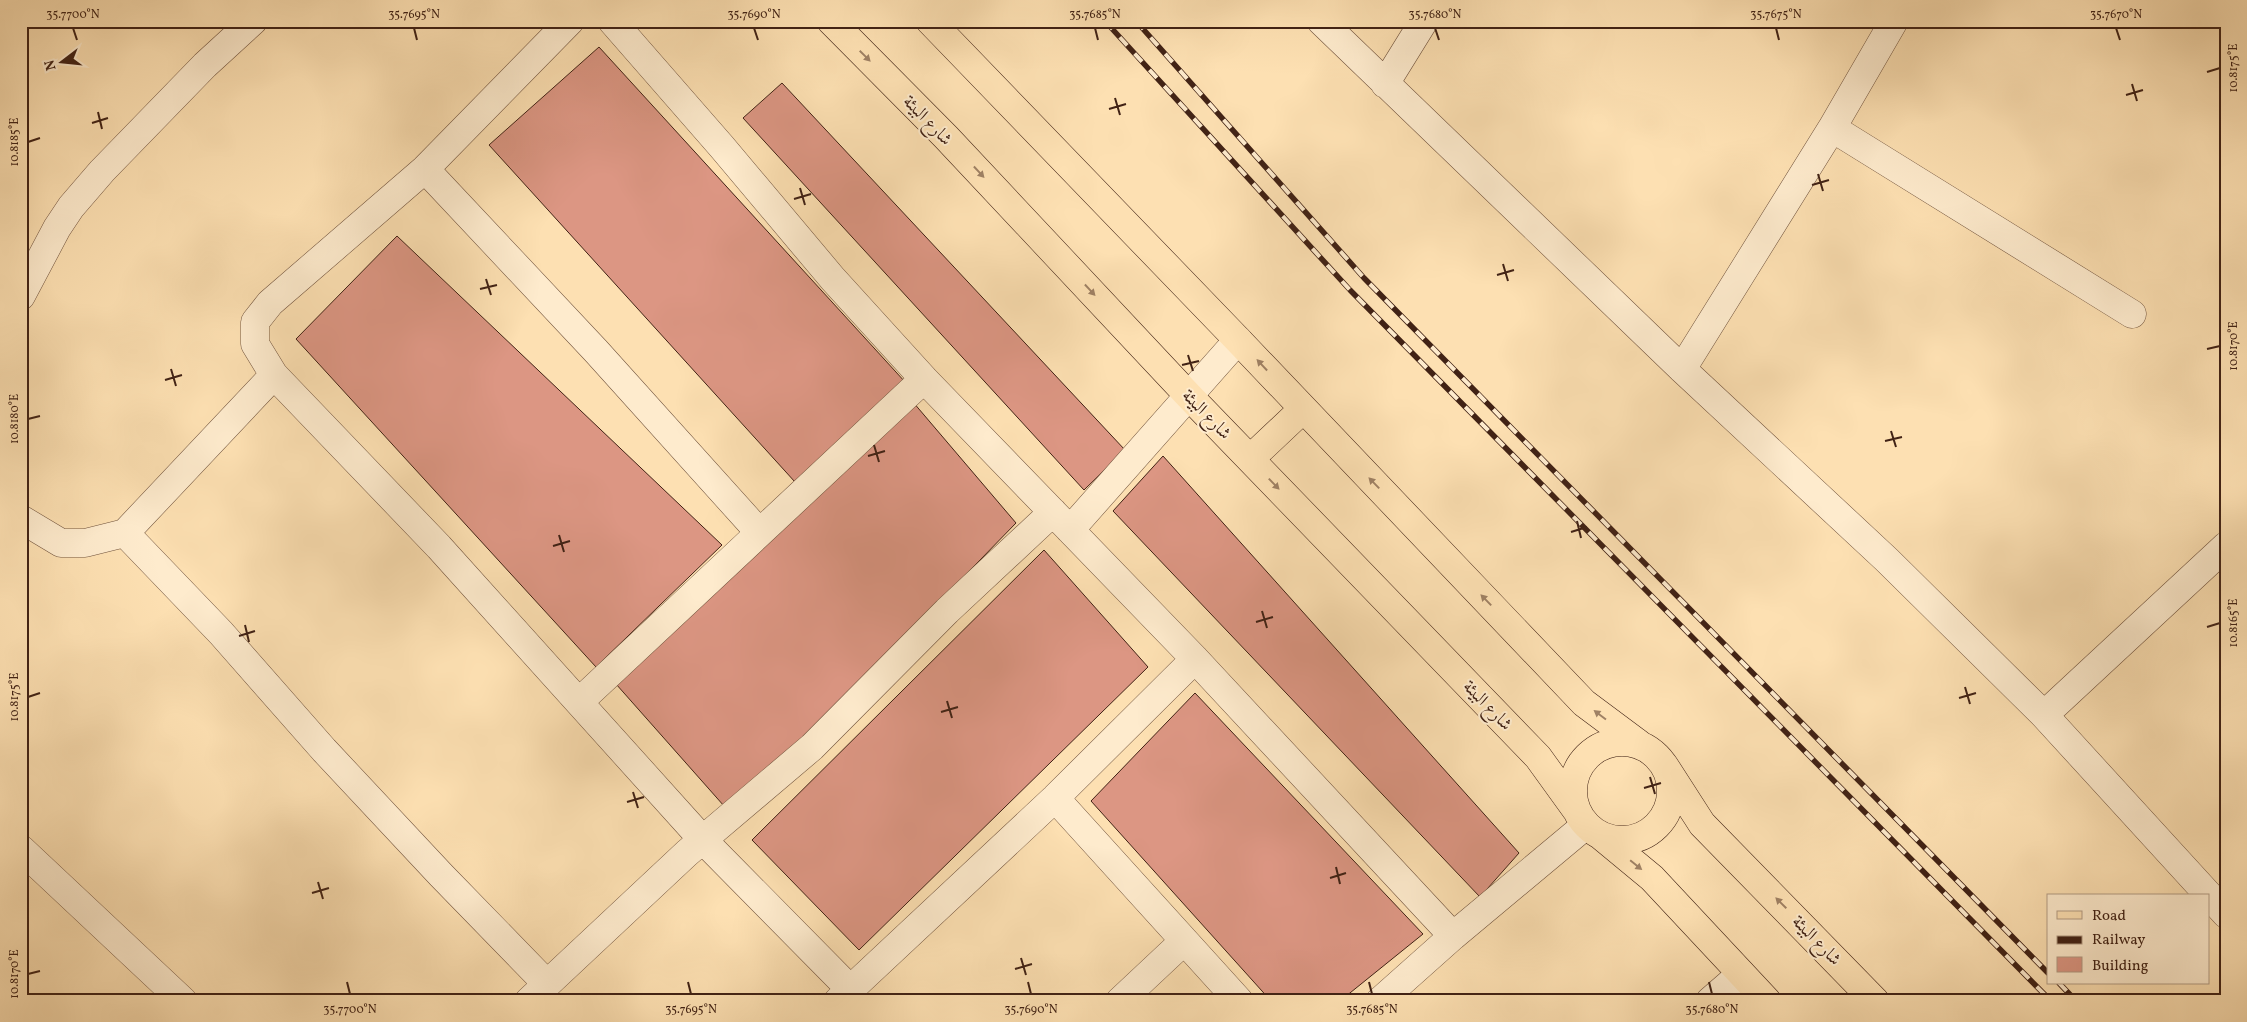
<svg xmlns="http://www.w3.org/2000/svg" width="2247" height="1022" font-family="Vollkorn,Amiri,serif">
	<rect width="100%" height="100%" fill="#fde0b2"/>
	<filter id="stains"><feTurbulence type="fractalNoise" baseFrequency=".004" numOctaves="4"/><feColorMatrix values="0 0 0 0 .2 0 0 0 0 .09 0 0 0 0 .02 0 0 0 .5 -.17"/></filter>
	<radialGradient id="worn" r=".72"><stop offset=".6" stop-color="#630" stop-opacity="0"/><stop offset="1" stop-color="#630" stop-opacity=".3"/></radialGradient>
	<!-- building -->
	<path fill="#dc9683" stroke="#412215" d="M599,47l307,336 -111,99 -306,-337z
		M782,83l343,367 -41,40 -341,-372z
		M397,236l325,309 -126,122 -300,-328z
		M907,395l109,128 -284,292 -116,-131z
		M1163,456l356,397 -39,44 -367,-386z
		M1044,550l104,117 -289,283 -107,-110z
		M1195,693l228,241 -83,67h-69l-180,-200z"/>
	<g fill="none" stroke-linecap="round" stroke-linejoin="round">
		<!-- minor casing -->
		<g stroke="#70523c" stroke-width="29">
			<path id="minor" d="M570,21l-145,148 -155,134 -15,19v22l19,31 165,172 264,293 147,149
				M612,21l110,126 111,132 91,100 271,280 258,277
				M1321,21l361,348 205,191 157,155 182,199
				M1385,84l39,-63
				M1832,128l300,186
				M425,169l171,182 163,181
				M21,296l36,-68 14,-21 31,-36 103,-106 48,-44
				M1682,369l150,-241 62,-107
				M21,519l40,24h24l40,-10 149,-158
				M1070,530l168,-190
				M125,533l96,100 103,117 117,125 106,109
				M579,702l345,-323
				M2044,715l182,-169
				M1055,798l184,203
				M21,849l162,152
				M529,1001l158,-148 125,-106 135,-136 106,-99
				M838,1001l217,-203 140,-139
				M1120,1001l64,-60
				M1380,1001l73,-65 133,-111
				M1710,1001l31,-27"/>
		</g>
		<!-- major casing -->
		<g stroke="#412215" stroke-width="29">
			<path id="major" d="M831,21l115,116 242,258 350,362 39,54
				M930,21l308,319 346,363 55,41
				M1250,459l53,-50
				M1573 791a49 49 0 1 1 98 0a49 49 0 1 1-98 0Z
				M1664,765l38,59 173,177
				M1600,835l52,43 115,123"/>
		</g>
		<!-- minor -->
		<use href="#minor" stroke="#feebcd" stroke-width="28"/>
		<!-- major -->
		<use href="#major" stroke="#fde0b2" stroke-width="28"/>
		<!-- rail casing -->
		<g stroke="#412215" stroke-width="5.5">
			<path id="rail" d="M1105,21l245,269 701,711
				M1136,21l228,257 684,695
				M2059,983l17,18"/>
		</g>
		<!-- rail -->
		<use href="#rail" stroke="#feebcd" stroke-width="4" stroke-dasharray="11" stroke-linecap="butt"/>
	</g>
	<!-- one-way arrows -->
	<defs><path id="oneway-solid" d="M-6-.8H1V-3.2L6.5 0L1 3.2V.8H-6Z" transform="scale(1.25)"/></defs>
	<g fill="#9f8164">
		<use href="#oneway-solid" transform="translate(865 56) rotate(45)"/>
		<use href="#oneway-solid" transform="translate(979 172) rotate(47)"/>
		<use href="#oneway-solid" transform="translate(1090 290) rotate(47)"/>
		<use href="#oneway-solid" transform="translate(1262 365) rotate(-133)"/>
		<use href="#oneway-solid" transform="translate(1374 483) rotate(-134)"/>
		<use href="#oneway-solid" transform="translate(1274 484) rotate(46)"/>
		<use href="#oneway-solid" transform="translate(1486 600) rotate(-134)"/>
		<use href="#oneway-solid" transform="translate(1600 715) rotate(-143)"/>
		<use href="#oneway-solid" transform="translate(1636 865) rotate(39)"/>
		<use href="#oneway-solid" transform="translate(1781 903) rotate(-135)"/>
	</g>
	<!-- ticks -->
	<path fill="none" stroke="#412215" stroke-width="2" d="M73,28l4,12M414,28l3,12M754,28l4,12M1095,28l3,12M1435,28l4,12M1776,28l3,12M2116,28l4,12M2207,72l13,-4M2132,84l5,17M2126,95l17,-5M1115,98l5,17M1109,109l17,-5M98,112l4,17M92,123l16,-5M28,142l12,-4M1818,174l5,17M1812,185l17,-5M800,188l5,17M794,199l17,-5M1503,264l5,17M1497,275l17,-5M486,279l5,16M480,289l17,-4M2207,349l13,-3M1188,355l5,16M1182,365l17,-4M171,369l5,17M165,380l17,-5M28,419l12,-3M1891,431l5,16M1885,441l17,-4M874,445l5,17M868,456l17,-5M1577,521l4,17M1571,532l16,-5M559,535l5,17M553,546l17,-5M1262,611l5,17M1256,622l17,-5M245,625l4,17M2207,627l13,-4M239,636l16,-5M1965,687l5,17M28,697l12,-4M1959,698l17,-5M947,701l5,17M941,712l17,-5M1650,777l5,17M1644,788l17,-5M633,792l5,16M627,802l17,-5M1336,867l4,17M1330,878l16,-5M318,882l5,17M312,893l17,-5M1021,958l5,17M1015,969l17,-5M28,974l12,-3M347,982l3,12M688,982l3,12M1028,982l3,12M1369,982l3,12M1709,982l3,12"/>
	<g text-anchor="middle" stroke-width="4" stroke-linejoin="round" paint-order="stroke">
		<!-- street labels -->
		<g font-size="18" fill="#412215" stroke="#feebcd">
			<text transform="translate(928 120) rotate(46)" y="6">شارع البيئة</text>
			<text transform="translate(1207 414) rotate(46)" y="6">شارع البيئة</text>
			<text transform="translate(1488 705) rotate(46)" y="6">شارع البيئة</text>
			<text transform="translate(1817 940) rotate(46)" y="6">شارع البيئة</text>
		</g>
	</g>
	<!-- margin -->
	<rect width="2247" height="1022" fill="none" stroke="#fde0b2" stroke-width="55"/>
	<!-- legend -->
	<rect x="2047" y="894" width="162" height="90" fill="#feebcd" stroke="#b29b83"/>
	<rect x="2057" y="911" width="25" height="8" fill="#fde0b2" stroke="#b29b83"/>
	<text x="2092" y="920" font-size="15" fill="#412215">Road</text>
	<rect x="2057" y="936" width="25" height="8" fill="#412215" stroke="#b29b83"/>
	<text x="2092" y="944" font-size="15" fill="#412215">Railway</text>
	<rect x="2057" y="957" width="25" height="15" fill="#dc9683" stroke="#b29b83"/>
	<text x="2092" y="970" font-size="15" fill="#412215">Building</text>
	<!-- north arrow -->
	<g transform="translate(62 62) rotate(254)" stroke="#feebcd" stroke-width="4" paint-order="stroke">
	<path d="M0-4L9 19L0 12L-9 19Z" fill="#412215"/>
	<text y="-8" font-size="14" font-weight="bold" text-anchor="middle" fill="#412215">N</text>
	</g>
	<rect x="28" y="28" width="2192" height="966" fill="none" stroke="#412215" stroke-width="2"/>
	<g font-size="12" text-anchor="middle" fill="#412215">
		<text x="73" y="18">35.7700°N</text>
		<text x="414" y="18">35.7695°N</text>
		<text x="754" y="18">35.7690°N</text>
		<text x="1095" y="18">35.7685°N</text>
		<text x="1435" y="18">35.7680°N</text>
		<text x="1776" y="18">35.7675°N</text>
		<text x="2116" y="18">35.7670°N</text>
		<text transform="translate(2233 68) rotate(-90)" y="4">10.8175°E</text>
		<text transform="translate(14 142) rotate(-90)" y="4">10.8185°E</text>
		<text transform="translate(2233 346) rotate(-90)" y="4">10.8170°E</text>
		<text transform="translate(14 419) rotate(-90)" y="4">10.8180°E</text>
		<text transform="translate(2233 623) rotate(-90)" y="4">10.8165°E</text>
		<text transform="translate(14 697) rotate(-90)" y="4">10.8175°E</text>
		<text transform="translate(14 974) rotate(-90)" y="4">10.8170°E</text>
		<text x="350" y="1013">35.7700°N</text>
		<text x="691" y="1013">35.7695°N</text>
		<text x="1031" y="1013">35.7690°N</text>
		<text x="1372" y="1013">35.7685°N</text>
		<text x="1712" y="1013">35.7680°N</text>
	</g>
	<rect width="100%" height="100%" filter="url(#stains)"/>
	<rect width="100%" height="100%" fill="url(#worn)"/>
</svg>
